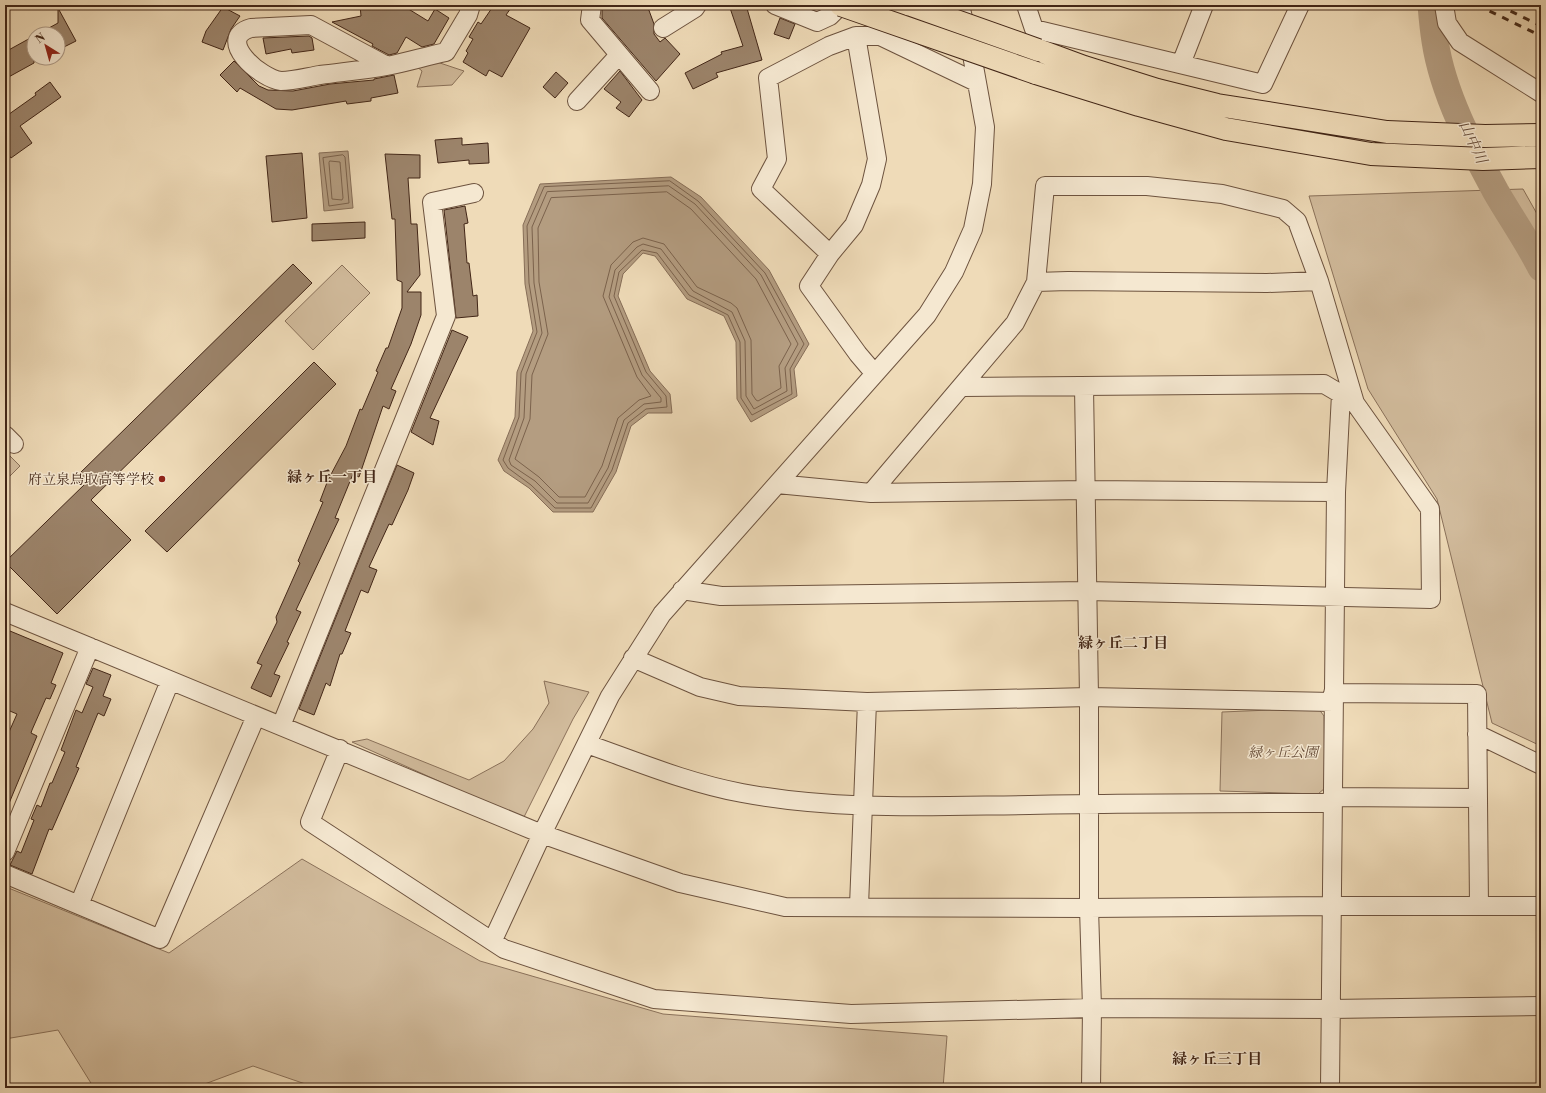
<svg xmlns="http://www.w3.org/2000/svg" width="1546" height="1093" font-family="'Libre Bodoni','Noto Serif JP',serif">
	<rect width="100%" height="100%" fill="#efdbb8"/>
	<filter id="stains"><feTurbulence type="fractalNoise" baseFrequency=".005" numOctaves="4"/><feColorMatrix values="0 0 0 0 .2 0 0 0 0 .09 0 0 0 0 .02 0 0 0 .5 -.17"/></filter>
	<radialGradient id="worn" r=".72"><stop offset=".6" stop-color="#630" stop-opacity="0"/><stop offset="1" stop-color="#630" stop-opacity=".3"/></radialGradient>
	<!-- green -->
	<path fill="#d2bc9d" stroke="#8a715a" d="M437,62l27,9 -12,14 -35,2 5,-16 -6,-5z
		M1523,189l18,32v525l-49,-23 -55,-224 -69,-110 -59,-193z
		M342,265l28,28 -57,57 -28,-29z
		M5,451l15,15 -15,15z
		M544,681l45,11 -16,27 -50,100 -171,-77 15,-3 102,41 35,-19 29,-32 16,-26z
		M1318,708l6,8 1,72 -7,6 -98,-3 2,-79z
		M302,859l178,102 183,53 284,22 -4,52h-626l-64,-22 -59,22h-100l-36,-58 -53,9 1,-152 163,66z"/>
	<!-- water -->
	<path fill="#b49d81" stroke="#866d57" d="M348,151l5,57 -29,3 -5,-58z
		M671,177l30,20 68,73 40,74 -15,25 3,27 -46,26 -14,-23 -1,-57 -12,-26 -37,-17 -32,-43 -12,-3 -20,21 -5,22 32,75 20,23 2,19h-24l-17,13 -15,46 -23,40h-40l-24,-24 -25,-17 -6,-11 17,-43 2,-45 16,-41 -8,-47 -2,-59 17,-41z"/>
	<g fill="none" stroke-linecap="round" stroke-linejoin="round">
		<!-- shore -->
		<path stroke="#7b624c" stroke-width="1" d="M343,155l2,2 4,46 -20,3 -6,-48z
			M330,161l10,1 3,36 -1,2 -10,-1 -3,-36z
			M670,181l28,20 67,72 39,71 -14,25 2,25 -40,21 -11,-17 -1,-56 -12,-27 -39,-20 -32,-42 -15,-3 -23,22 -5,24 32,76 20,24 1,11 -21,2 -18,14 -16,47 -21,38h-36l-24,-23 -23,-17 -5,-8 16,-43 2,-44 16,-41 -8,-49 -2,-57 17,-39z
			M669,186l26,18 66,71 37,69 -13,24 2,23 -33,18 -8,-13 -1,-55 -13,-29 -39,-21 -32,-42 -18,-5 -6,3 -22,23 -6,27 33,78 19,23v4l-17,2 -20,16 -16,48 -20,35h-31l-22,-22 -24,-16 -2,-5 15,-42 2,-44 16,-41 -8,-50 -2,-56 15,-35z
			M667,192l24,17 65,70 35,65 -12,22 2,22 -23,13 -2,-1 -4,-6 -1,-54 -14,-32 -6,-5 -34,-16 -33,-43 -21,-6 -10,4 -22,23 -8,31 34,81 14,19 -12,4 -21,18 -16,48 -17,31h-26l-20,-20 -24,-18 15,-40 2,-44 16,-41 -9,-52 -1,-54 13,-30z"/>
		<!-- river -->
		<path stroke="#b49d81" stroke-width="27" d="M1431,5c1,12 2,24 4,36 8,53 36,105 61,151 15,26 32,50 45,76"/>
	</g>
	<!-- building -->
	<path fill="#9c846b" stroke="#422617" d="M360,5h42l26,16 7,-12 14,9 -15,26 -12,3 -16,-10 -9,16 -8,2 -17,-9 1,-2 -41,-22 29,-6z
		M494,5h19l-7,10 24,13 -28,49 -13,-7 -3,6 -23,-14 5,-9 -2,-2 7,-12 -4,-2 9,-15 3,2z
		M606,5h41l7,19v10l6,8 5,-4 15,16 -24,27 -54,-63v-12z
		M729,5h17l16,55 -46,13 2,4 -25,12 -8,-16 37,-19 -1,-2 22,-6z
		M223,7l17,9 -9,13 -8,21 -21,-8 4,-11z
		M58,8l18,33 -18,9v-16h-20l20,-11z
		M780,18l15,6 -6,15 -15,-5z
		M34,36v27l-29,16v-27z
		M309,36l3,2 2,12 -22,3 -1,-4 -25,5 -3,-16z
		M234,61l25,25 9,4 25,1 37,-7 44,-4v-1l20,-4 4,18 -27,5v3l-24,3 -1,-3 -54,9 -16,-1 -36,-21 -3,4 -17,-17z
		M620,71l22,29 -13,17 -13,-9 5,-6 -17,-13z
		M556,72l12,11 -13,15 -12,-11z
		M50,82l11,15 -41,29 12,17 -21,15 -6,-8v-33l31,-22 -1,-2z
		M462,138v7l26,-2 1,20 -20,1v-4l-31,3 -3,-23z
		M302,153l5,65 -35,4 -6,-66z
		M385,154l35,1v23h-12l3,46h6l3,51 -13,17h14v23l-10,29 -20,45 5,2 -7,18 -6,-3 -24,71 -6,-3 -18,44 4,1 -43,91 5,2 -14,30 2,1 -15,31 6,2 -9,21 -20,-9 11,-23 -5,-2 20,-41 -1,-5 24,-54 -2,-2 25,-59 -3,-1 8,-21 18,-34 14,-37 2,1 16,-38 -2,-1 10,-23h2l14,-40v-26l-5,-2 -2,-61h-3z
		M465,206l3,17 -4,1 3,39h2l4,33 4,-1 1,21 -22,2 -12,-108z
		M365,222v16l-53,3v-17z
		M293,264l19,19 -221,217 40,40 -74,74 -52,-52 81,-79 -8,-8z
		M452,330l16,7 -38,81 9,3 -6,24 -22,-13z
		M314,362l22,22 -169,168 -22,-21z
		M397,465l17,8 -6,17 -16,35 -3,-1 -20,43 8,3 -9,23 -7,-3 -16,41 6,2 -9,21h-2l-10,32 -4,-3 -12,32 -15,-6z
		M10,631l53,22 -12,30 5,2 -6,14 -4,-1 -14,32 -1,3 6,3 -32,77v-72l12,-27 -12,-5v-66z
		M93,668l18,7 -8,21 8,3 -7,17 -6,-3 -22,54 3,1 -27,62 -3,-1 -17,45 -22,-9 7,-14 4,2 13,-33 -3,-1 6,-14 4,2 9,-24h2l13,-31 -4,-2 15,-40 6,3 11,-26 -7,-3z"/>
	<g fill="none" stroke-linecap="round" stroke-linejoin="round">
		<!-- minor casing -->
		<g stroke="#6d533f" stroke-width="20">
			<path id="minor" d="M592,5l-2,15 60,71
				M775,5l42,17 13,-6 11,-11
				M1026,5l8,24 229,55 37,-79
				M1444,5l3,18 13,19 81,51
				M663,28l32,-20 2,-3
				M856,36l21,123 -6,26 -17,40 -24,29 -21,32 49,68 17,20
				M1181,64l23,-59
				M387,66l-76,-41 -60,3c-37,11 10,51 30,53 12,0 27,-4 39,-6 22,-3 45,-5 67,-9 20,-4 40,-10 59,-14l22,-37 3,-10
				M577,101l42,-46
				M830,254l-69,-65 16,-30 -9,-81 61,-32 27,-10h24l96,46
				M1036,282l32,-1 199,2 52,-2
				M963,387l361,-3 27,16
				M1084,387l5,310v211l3,100 -1,80
				M5,435l9,9
				M777,484l94,9 215,-3 250,2
				M682,590l39,6 366,-5 344,8 -1,-90 -75,-106 -36,-122 -22,-60 -14,-12 -61,-15 -75,-8h-102l-9,96 -21,41 -144,170
				M5,612l537,222 138,49 105,24 304,1 242,-2h210
				M633,658l67,29 39,9 128,6 222,-5 244,5
				M1333,693l144,1 2,212
				M281,726l165,-410 -14,-114 42,-9
				M1477,734l64,31
				M587,744c51,18 101,39 155,49 95,18 191,13 287,12 101,-2 202,-2 303,-2
				M340,749l-30,73 194,127 150,50 197,15 241,-6 238,1 211,-3
				M1332,797l146,1
				M5,852l85,-205
				M5,874l155,65 96,-223
				M79,905l91,-224
				M859,906l8,-204
				M493,940l49,-106 68,-138 52,-82 265,-299 27,-43 19,-43 9,-45 3,-57 -13,-72 -12,-50
				M1330,1088l6,-596 5,-98"/>
		</g>
		<!-- highway casing -->
		<g stroke="#422617" stroke-width="24">
			<path id="highway" d="M1038,50l46,17 73,23 60,15 170,27 98,4 56,-1
				M1036,73l103,32 87,24 145,25 112,5 58,-2"/>
		</g>
		<!-- minor -->
		<use href="#minor" stroke="#f5e8d1" stroke-width="18"/>
		<!-- highway -->
		<use href="#highway" stroke="#efdbb8" stroke-width="22"/>
		<!-- rail -->
		<path stroke="#422617" stroke-width="3" stroke-dasharray="7 7" stroke-linecap="butt" d="M1477,5l64,31
			M1498,5l43,21"/>
		<!-- highway-bridge casing -->
		<g stroke="#422617" stroke-width="24" stroke-linecap="butt">
			<path id="highway-bridge" d="M841,5l195,68
				M911,5l127,45"/>
		</g>
		<!-- highway-bridge -->
		<use href="#highway-bridge" stroke="#efdbb8" stroke-width="22"/>
	</g>
	<!-- markers -->
	<circle fill="#8f2418" stroke="#f5e8d1" stroke-width="1.5" cx="162" cy="479" r="4"/>
	<g text-anchor="middle" stroke-width="3" stroke-linejoin="round" paint-order="stroke">
		<!-- poi labels -->
		<g font-size="14" fill="#422617" stroke="#f5e8d1" text-anchor="end">
			<text x="154" y="484">府立泉鳥取高等学校</text>
		</g>
		<!-- park labels -->
		<g font-size="14" font-style="italic" fill="#664c38" stroke="#f5e8d1">
			<text x="1283" y="757">緑ヶ丘公園</text>
		</g>
		<!-- water labels -->
		<g font-size="15" font-style="italic" fill="#644a37" stroke="#f5e8d1">
			<text transform="translate(1473 142) rotate(65)" y="5">山中川</text>
		</g>
		<!-- neighbourhood labels -->
		<g font-size="15" font-weight="bold" fill="#422617" stroke="#f5e8d1">
			<text x="332" y="482">緑ヶ丘一丁目</text>
			<text x="1123" y="648">緑ヶ丘二丁目</text>
			<text x="1217" y="1064">緑ヶ丘三丁目</text>
		</g>
	</g>
	<!-- margin -->
	<rect width="1546" height="1093" fill="none" stroke="#efdbb8" stroke-width="20"/>
	<rect x="6" y="6" width="1534" height="1081" fill="none" stroke="#422617" stroke-width="2"/>
	<rect x="10" y="10" width="1526" height="1073" fill="none" stroke="#422617"/>
	<!-- north arrow -->
	<g transform="translate(46 46) rotate(323)"><circle r="19" fill="#f5e8d1" stroke="#ad9a87"/>
	<path d="M0-3L7 15L0 10L-7 15Z" fill="#8f2418"/>
	<text y="-6" font-size="11" font-weight="bold" text-anchor="middle" fill="#422617">N</text>
	</g>
	<rect width="100%" height="100%" filter="url(#stains)"/>
	<rect width="100%" height="100%" fill="url(#worn)"/>
</svg>
